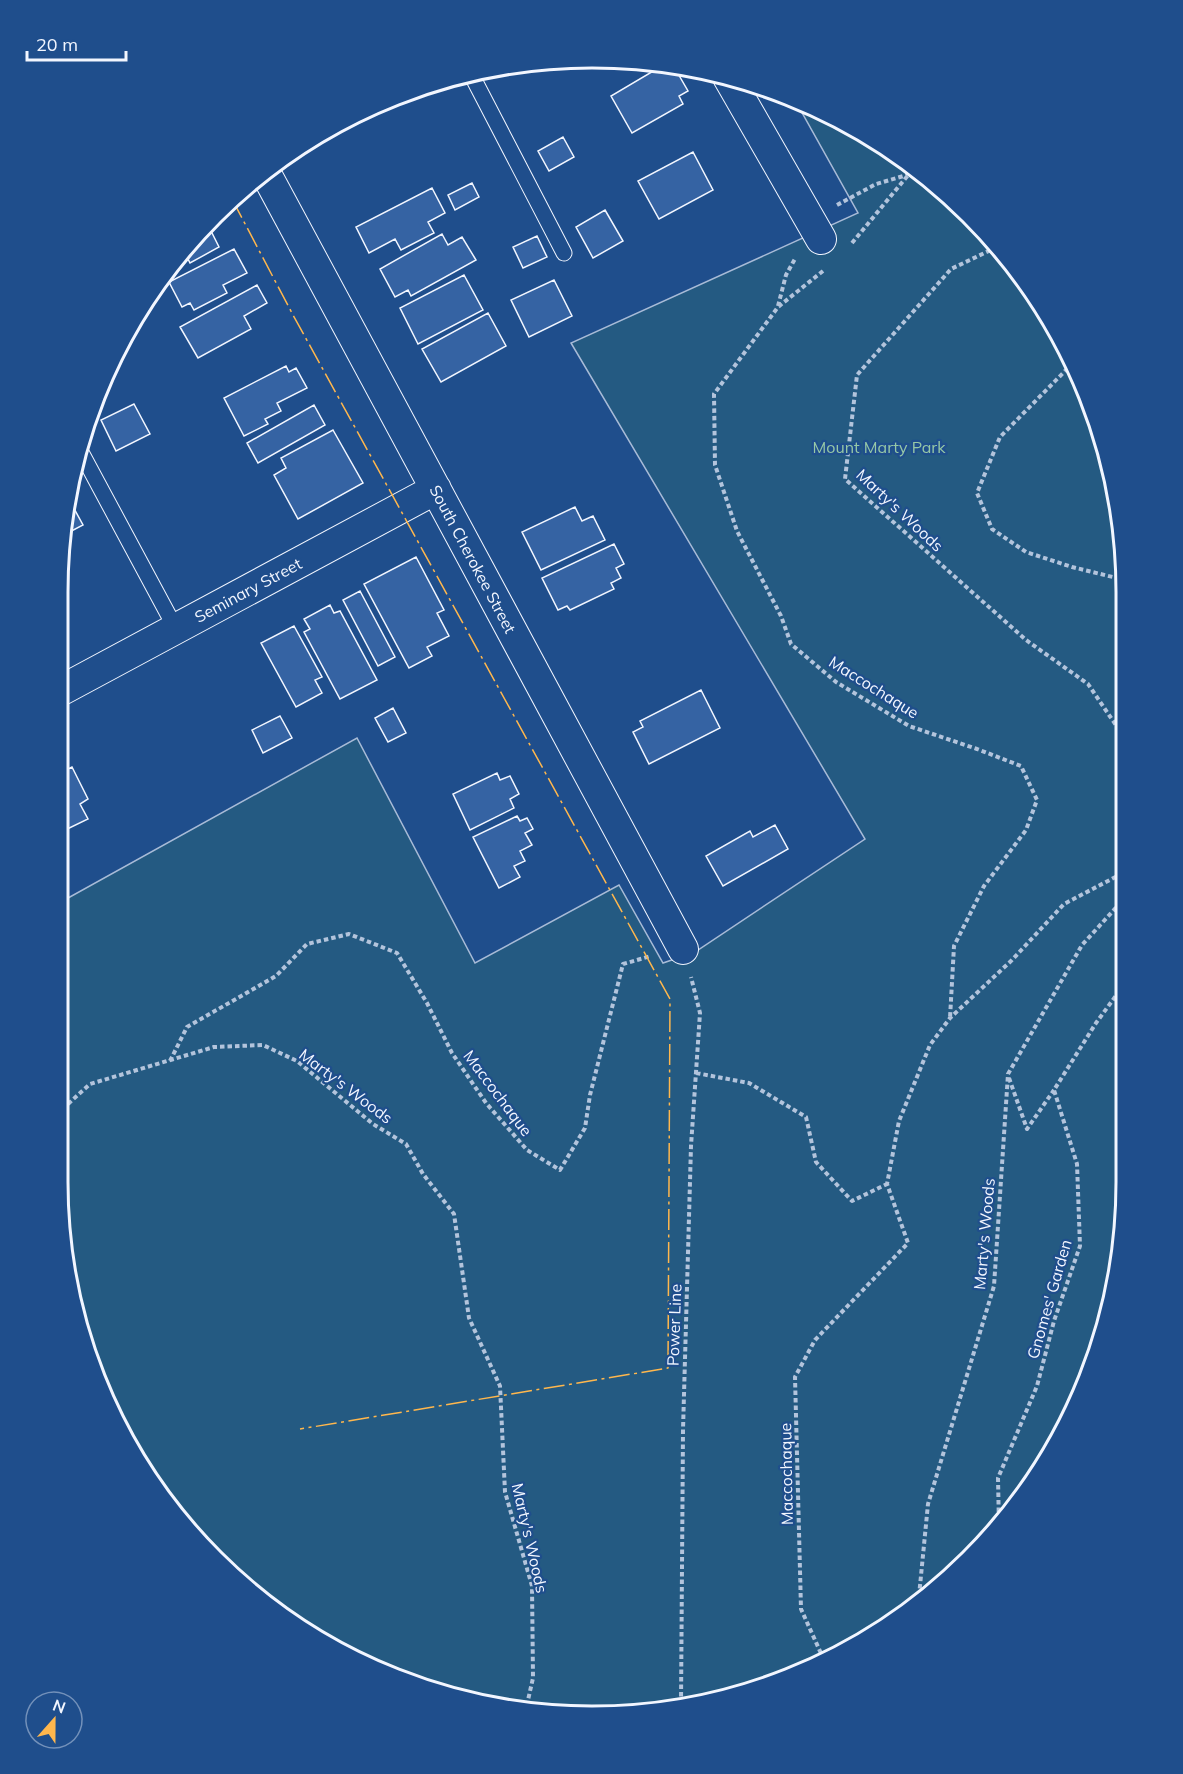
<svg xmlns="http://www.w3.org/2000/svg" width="1183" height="1774" font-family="Mulish,sans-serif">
	<rect width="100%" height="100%" fill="#1f4e8c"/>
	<!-- green -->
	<path fill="#245a82" stroke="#a8bbd7" stroke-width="1.5" d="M795,100l64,29 85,61 72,76 55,89 37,98 17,104 -4,696 -50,166 -78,116 -134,110 -129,54 -173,17 -170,-40 -121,-70 -119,-126 -62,-126 -28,-172 2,-279 298,-165 118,225 144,-78 44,78 32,-11 170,-113 -294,-496 287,-130z"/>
	<!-- building -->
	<path fill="#3563a3" stroke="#f2f6ff" stroke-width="1.5" d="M673,65l15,26 -9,5 4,8 -51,29 -21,-37 49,-29 3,5z
		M563,137l11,20 -25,14 -11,-20z
		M693,152l20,38 -54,29 -21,-38z
		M472,183l7,14 -24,13 -7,-15z
		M432,188l13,25 -17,9 6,11 -33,17 -6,-11 -26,14 -13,-26z
		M605,210l18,31 -30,17 -17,-31z
		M207,223l12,24 -29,16 -4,-8 -10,4 14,-20z
		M442,234l6,11 14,-8 14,23 -65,36 -3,-6 -13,7 -15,-28z
		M537,236l10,21 -24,11 -10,-21z
		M234,249l13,24 -24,12 4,8 -33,17 -4,-7 -8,4 -13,-25z
		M464,275l19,35 -65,34 -18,-36z
		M554,280l18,36 -43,21 -18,-37z
		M257,285l10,18 -23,13 7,13 -53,29 -18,-31z
		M488,313l18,33 -65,36 -19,-33z
		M286,366l3,6 7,-4 11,20 -30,15 4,8 -16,8 3,5 -24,12 -20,-38z
		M134,404l16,30 -34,17 -15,-31z
		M314,405l11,20 -67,38 -11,-20z
		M333,430l30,53 -65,36 -24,-44 12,-7 -5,-10z
		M71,503l12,22 -21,11v-15l4,-15z
		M575,507l7,14 11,-5 12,24 -64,30 -19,-38z
		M614,544l10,20 -8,4 5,10 -10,5 3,6 -44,21 -3,-4 -9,4 -16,-32z
		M416,557l28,53 -7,3 12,23 -22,11 5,9 -23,12 -45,-84z
		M360,591l35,66 -17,9 -35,-66z
		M330,605l4,8 6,-2 37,69 -37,19 -36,-67 6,-3 -6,-10z
		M294,626l28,51 -7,3 7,13 -26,14 -35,-64z
		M701,690l19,38 -71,36 -16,-32 10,-5 -3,-6z
		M393,708l13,25 -18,9 -13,-24z
		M280,716l12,22 -29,15 -11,-23z
		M72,767l16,32 -8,5 8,15 -29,14 1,-60z
		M497,773l3,7 10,-4 9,18 -9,5 4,9 -44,22 -17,-36z
		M517,816l3,5 7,-3 6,11 -8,4 7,12 -12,6 5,10 -11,5 6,11 -21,11 -26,-51z
		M775,825l13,24 -65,37 -17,-30 44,-25 3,6z"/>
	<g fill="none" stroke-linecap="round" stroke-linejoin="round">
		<!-- lane casing -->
		<g stroke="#f2f6ff" stroke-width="17">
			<path id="lane" d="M470,72l94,181
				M82,454l94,175"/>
		</g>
		<!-- street casing -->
		<g stroke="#f2f6ff" stroke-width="32">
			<path id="street" d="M728,77l93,162
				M264,170l419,779
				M60,691l376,-202"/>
		</g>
		<!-- path -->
		<path stroke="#b3c4dc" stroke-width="4" stroke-dasharray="4.5 3" stroke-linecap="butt" d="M837,205l39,-21 31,-9
			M852,243l62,-75
			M997,247l-46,22 -94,106 -12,104 181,161 62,44 36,53
			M823,271l-45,36 -64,87 1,71 22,66 44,85 10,28 45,38 73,44 68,23 44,17 16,34 -11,30 -42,56 -30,60 -4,72
			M778,306l8,-31 10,-18
			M1075,366l-8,3 -67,68 -23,56 15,36 34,23 46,15 53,13
			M170,1061l17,-34 89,-51 31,-32 42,-10 48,19 30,50 25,50 34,50 41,47 33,20 25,-42 5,-33 33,-131 28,-8
			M696,1073l53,10 57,34 10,45 36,39 35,-17
			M1009,1078l18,51 27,-39
			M57,1114l33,-30 124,-37 49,-2 34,16 76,63 33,20 17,30 31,40 15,104 31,68 5,106 27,94 1,92 -7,31
			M999,1527l-1,-49 39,-92 17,-65 26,-75 -3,-82 -23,-74 42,-67 27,-37
			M919,1596l9,-92 66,-218 14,-212 74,-129 41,-45
			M824,1660l-23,-51 -6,-232 20,-37 93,-97 -21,-59 12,-63 31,-76 20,-27 62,-58 52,-56 59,-31
			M681,1704l2,-274 8,-284 9,-133 -9,-36"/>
		<!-- lane -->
		<use href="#lane" stroke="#1f4e8c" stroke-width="15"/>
		<!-- street -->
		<use href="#street" stroke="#1f4e8c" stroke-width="30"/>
		<!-- power -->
		<path stroke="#ffb74d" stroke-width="1.5" stroke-dasharray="21 4.5 3 4.5" stroke-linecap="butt" d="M232,199l61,116 377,684 -2,369 -368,61"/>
	</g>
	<g text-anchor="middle" stroke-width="4.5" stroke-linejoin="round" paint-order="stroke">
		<!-- park labels -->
		<g font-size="16" fill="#97c8a6" stroke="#1f4e8c">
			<text x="879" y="453">Mount Marty Park</text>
		</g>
		<!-- street labels -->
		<g font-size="16" fill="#f2f6ff" stroke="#1f4e8c">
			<text transform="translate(900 510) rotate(43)" y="6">Marty's Woods</text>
			<text transform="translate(473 559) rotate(62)" y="6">South Cherokee Street</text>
			<text transform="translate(248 590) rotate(-28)" y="6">Seminary Street</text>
			<text transform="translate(874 687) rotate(32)" y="6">Maccochaque</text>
			<text transform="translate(346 1086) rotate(37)" y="6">Marty's Woods</text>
			<text transform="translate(498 1093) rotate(53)" y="6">Maccochaque</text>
			<text transform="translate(984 1234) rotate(-85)" y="6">Marty's Woods</text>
			<text transform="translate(1049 1299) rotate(-74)" y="6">Gnomes' Garden</text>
			<text transform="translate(674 1325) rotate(-88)" y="6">Power Line</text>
			<text transform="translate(786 1474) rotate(-91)" y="6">Maccochaque</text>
			<text transform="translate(530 1538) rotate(77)" y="6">Marty's Woods</text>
		</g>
	</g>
	<!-- crop -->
	<path d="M0 0H1183V1774H0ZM592 68H592A524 524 0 0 1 1116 592V1182A524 524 0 0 1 592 1706H592A524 524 0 0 1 68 1182V592A524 524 0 0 1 592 68Z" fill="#1f4e8c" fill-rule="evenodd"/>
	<path fill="none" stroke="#f2f6ff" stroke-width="3" d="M592 68H592A524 524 0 0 1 1116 592V1182A524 524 0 0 1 592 1706H592A524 524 0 0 1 68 1182V592A524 524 0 0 1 592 68Z"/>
	<!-- north arrow -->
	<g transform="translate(54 1720) rotate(21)"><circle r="28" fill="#1f4e8c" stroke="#7391ba" stroke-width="1.5"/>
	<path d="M0-4.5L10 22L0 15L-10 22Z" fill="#ffb74d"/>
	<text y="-9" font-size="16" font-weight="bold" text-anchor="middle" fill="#f2f6ff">N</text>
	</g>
	<!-- scale -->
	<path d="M27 51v9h99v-9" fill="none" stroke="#f2f6ff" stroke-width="3"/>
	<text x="36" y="51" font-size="18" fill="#f2f6ff" stroke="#1f4e8c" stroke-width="4.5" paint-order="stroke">20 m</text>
</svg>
